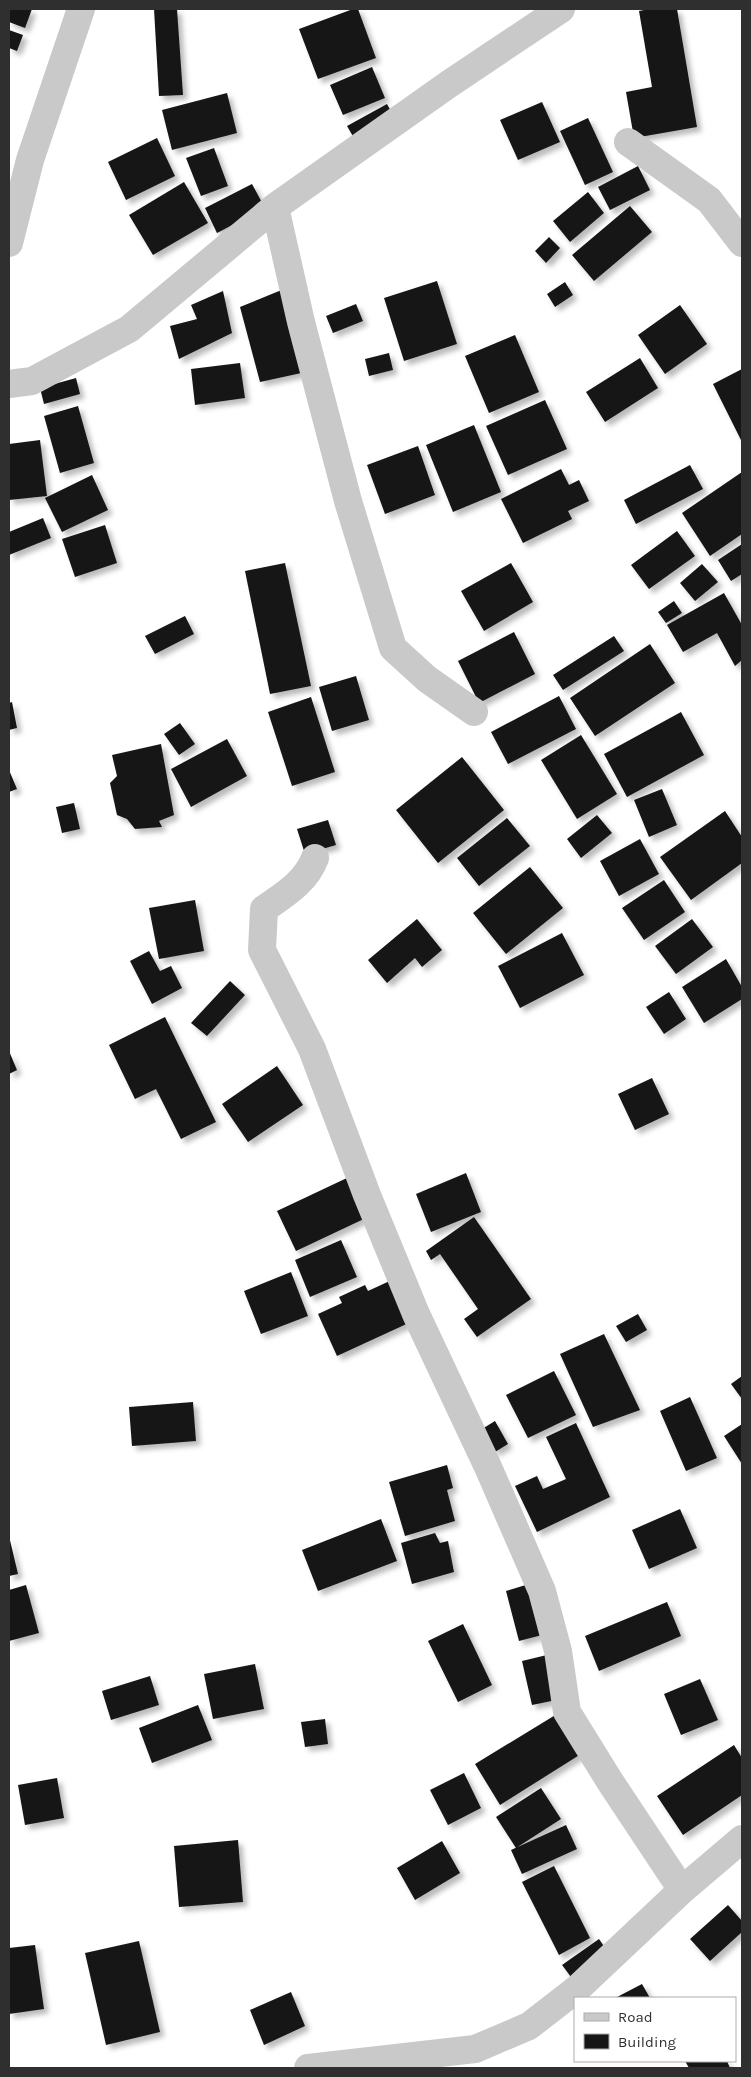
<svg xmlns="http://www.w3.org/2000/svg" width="751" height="2077" font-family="Karla,sans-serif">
	<defs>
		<filter id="shadow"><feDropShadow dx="4.5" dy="4.5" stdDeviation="2.5" flood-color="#0004"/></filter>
	</defs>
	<rect width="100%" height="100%" fill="#fff"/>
	<!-- building -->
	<path fill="#161616" filter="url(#shadow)" d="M9,9h23l-7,19 -16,-6z
		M154,9h23l6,86 -24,1z
		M353,9h5l18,49 -58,21 -19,-50z
		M649,9h28l20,118 -63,11 -8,-46 26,-5 -13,-76z
		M9,30l14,5 -6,16 -8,-3z
		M372,67l13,31 -42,17 -13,-30z
		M227,93l10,40 -65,17 -10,-40z
		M542,102l18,40 -42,18 -18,-40z
		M387,104l10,18 -39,23 -11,-19z
		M588,118l25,54 -28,13 -25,-54z
		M157,138l18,38 -49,24 -18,-38z
		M214,148l14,38 -27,10 -15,-38z
		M638,166l12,24 -40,20 -12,-23z
		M184,182l24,41 -55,32 -24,-40z
		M252,184l13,24 -48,25 -12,-25z
		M588,192l16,21 -34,29 -17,-21z
		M630,206l22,26 -58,49 -22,-26z
		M549,237l11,11 -14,15 -11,-12z
		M437,281l20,63 -53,17 -20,-63z
		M565,282l8,13 -18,12 -8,-13z
		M284,289l22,83 -46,10 -20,-75z
		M223,291l9,42 -53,26 -9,-33 27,-7 -6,-14z
		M356,304l7,17 -30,12 -7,-17z
		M680,305l27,39 -42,30 -27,-39z
		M515,335l24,57 -50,21 -24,-57z
		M389,353l4,17 -24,6 -4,-17z
		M640,358l18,30 -53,34 -19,-30z
		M240,363l5,35 -50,7 -4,-36z
		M742,369v73l-29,-58z
		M76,378l4,16 -36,10 -4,-16z
		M545,400l22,49 -59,26 -22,-49z
		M78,406l16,57 -34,10 -16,-57z
		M474,425l27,67 -48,20 -27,-67z
		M40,440l7,56 -38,4v-56z
		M418,446l17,49 -50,19 -18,-49z
		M690,465l13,24 -67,35 -12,-24z
		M561,469l8,16 10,-5 10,21 -21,10 4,8 -49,24 -22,-44z
		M742,472v62l-32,22 -28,-43z
		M92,475l16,35 -46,22 -17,-34z
		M43,518l8,20 -42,17v-23z
		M105,525l12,38 -42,14 -13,-38z
		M677,531l18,25 -46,33 -18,-24z
		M742,544v30l-11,7 -13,-21z
		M285,563l26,123 -41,8 -25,-123z
		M511,563l22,39 -49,29 -23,-40z
		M702,564l16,18 -23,19 -15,-18z
		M724,593l18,32v35l-7,6 -18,-33 -34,19 -16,-27z
		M674,601l8,12 -16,10 -8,-11z
		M185,616l9,18 -39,20 -10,-18z
		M514,632l21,42 -56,29 -21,-42z
		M614,636l10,15 -61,39 -10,-15z
		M650,644l25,39 -80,53 -25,-38z
		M356,676l13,44 -37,11 -13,-44z
		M559,696l17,33 -68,35 -17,-32z
		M311,697l24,75 -43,14 -24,-74z
		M12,702l5,26 -8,2v-27z
		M681,712l23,43 -77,42 -23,-43z
		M180,723l15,21 -16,11 -15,-21z
		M581,735l36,59 -40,25 -36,-59z
		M227,739l20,37 -56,31 -20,-38z
		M161,744l13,71 -15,6 3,6 -27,2 -8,-10 -10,-4 -7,-32 7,-7 -5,-21z
		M462,757l42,53 -66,53 -42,-53z
		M9,770l8,19 -8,3z
		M662,789l15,36 -28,12 -15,-37z
		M74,803l6,26 -18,4 -6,-26z
		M725,811l17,26v26l-51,37 -31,-43z
		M597,815l15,18 -31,25 -14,-19z
		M507,818l23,28 -51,40 -22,-28z
		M328,820l8,25 -31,9 -8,-25z
		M640,839l19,35 -40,22 -19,-35z
		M530,867l33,41 -57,46 -33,-41z
		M664,880l21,32 -41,28 -22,-32z
		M195,900l9,51 -45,8 -10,-51z
		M417,919l25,31 -20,17 -7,-9 -28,25 -19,-23z
		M692,919l21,28 -37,27 -21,-28z
		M562,933l22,42 -64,33 -22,-42z
		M149,951l11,20 11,-5 11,22 -30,16 -22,-43z
		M726,959l16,28v12l-38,24 -22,-36z
		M230,981l15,14 -38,41 -16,-13z
		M669,992l17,27 -22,15 -18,-27z
		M165,1017l51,105 -35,17 -25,-50 -21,10 -26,-54z
		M9,1051l8,19 -8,4z
		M277,1066l26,39 -55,37 -26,-38z
		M652,1078l17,36 -34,16 -17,-36z
		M466,1173l15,39 -50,20 -15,-38z
		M349,1177l19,40 -72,34 -19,-40z
		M474,1217l57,82 -54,38 -13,-18 14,-10 -38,-55 -9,6 -5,-9z
		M341,1240l16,37 -47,20 -15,-37z
		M291,1272l17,44 -47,18 -17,-43z
		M394,1279l19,42 -76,35 -19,-42 24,-11 -3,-6 26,-12 3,6z
		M638,1314l9,16 -21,12 -10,-16z
		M604,1334l36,76 -47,17 -33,-73z
		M554,1371l22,44 -48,23 -22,-43z
		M742,1376v23l-11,-15z
		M690,1397l27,61 -31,13 -26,-60z
		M193,1402l3,39 -64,5 -3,-39z
		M495,1421l13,23 -13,8 -13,-23z
		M576,1423l34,74 -73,35 -22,-46 22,-10 6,13 23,-10 -20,-42z
		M742,1424v40l-18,-28z
		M447,1465l6,23 -6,2 8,31 -50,15 -16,-54z
		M680,1509l17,39 -48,21 -17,-39z
		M381,1519l16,42 -79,30 -16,-41z
		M435,1533l5,10 8,-2 6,31 -42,12 -11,-41z
		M9,1536l9,38 -9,2z
		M529,1584l13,51 -23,6 -13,-50z
		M26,1585l13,48 -30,8v-51z
		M667,1602l14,34 -82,35 -14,-35z
		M463,1624l29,61 -34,17 -30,-61z
		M551,1654l10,45 -29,6 -10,-44z
		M255,1664l9,45 -51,10 -9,-45z
		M150,1676l9,29 -48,15 -9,-29z
		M700,1679l18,41 -37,15 -17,-41z
		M198,1705l14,35 -60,23 -13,-35z
		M557,1714l24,40 -81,51 -25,-41z
		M325,1719l3,25 -23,3 -4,-25z
		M734,1745l8,13v37l-59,40 -26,-39z
		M464,1773l17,35 -33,17 -18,-35z
		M57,1778l7,40 -39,7 -7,-40z
		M541,1788l20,31 -45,29 -20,-31z
		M566,1825l11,24 -55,25 -11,-24z
		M238,1840l5,62 -64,5 -5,-61z
		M442,1841l18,32 -45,27 -18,-32z
		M554,1866l36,72 -31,17 -37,-73z
		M728,1905l14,16v11l-32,29 -20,-22z
		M599,1939l11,16 -36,26 -12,-16z
		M139,1941l21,91 -54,13 -21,-92z
		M35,1945l9,64 -35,5v-66z
		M642,1984l8,14h-32l-1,-1z
		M291,1992l14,34 -41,19 -14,-35z
		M685,2061h42l3,7h-41z"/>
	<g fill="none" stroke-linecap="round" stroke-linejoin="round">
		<!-- minor -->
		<path stroke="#c9c9c9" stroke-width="28" d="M628,142l81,58 33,43
			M275,207l26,115 47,179 45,147 34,31 47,33
			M9,243l21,-83 51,-151
			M9,384l23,-3 97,-52 146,-122 174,-123 112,-75
			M315,858c-9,24 -31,37 -51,51l-2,41 50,99 55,146 49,119 72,153 54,124 16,60 9,61 44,71 71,107
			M308,2068l167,-19 54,-23 49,-38 104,-98 60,-51"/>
	</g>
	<!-- border -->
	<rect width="751" height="2077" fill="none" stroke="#2f2f2f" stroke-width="20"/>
	<!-- legend -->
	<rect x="574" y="1997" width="162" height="65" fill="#ffffff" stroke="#acacac"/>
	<rect x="584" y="2013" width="25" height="8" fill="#c9c9c9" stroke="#acacac"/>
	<text x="618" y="2022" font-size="15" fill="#2f2f2f">Road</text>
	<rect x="584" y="2034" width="25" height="15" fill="#161616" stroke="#acacac"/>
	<text x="618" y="2047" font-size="15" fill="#2f2f2f">Building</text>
</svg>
